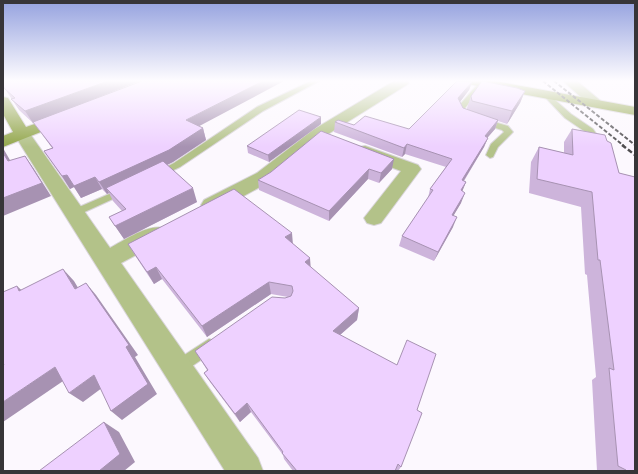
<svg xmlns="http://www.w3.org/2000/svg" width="638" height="474" font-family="Roboto,sans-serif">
	<rect width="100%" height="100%" fill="#fcf8fe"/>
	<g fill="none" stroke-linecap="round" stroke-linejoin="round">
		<!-- lane casing -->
		<g stroke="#d9d5da" stroke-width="2">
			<path id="lane" d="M311,81h8l-56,30 -83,56 -19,9 -3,1 -5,-3 21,-11 83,-56z
				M478,84l5,1 -18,23 2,6 41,12 5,6 -15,15 -5,10 -3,1 -4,-3 5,-11 13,-12 -2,-2 -41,-13 -4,-9z
				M543,93h4l24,21 22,15 10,15 -1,2h-6l-9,-13 -22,-15 -22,-23z
				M123,188l3,1 2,2 -2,2 -48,22h-8l-1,-2 1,-2z
				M209,339l5,2 2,5 -2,5 -32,22 -5,2 -5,-2 -2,-5 2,-5z"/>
		</g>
		<!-- street casing -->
		<g stroke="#d9d5da" stroke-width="2">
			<path id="street" d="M394,81h15l-1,3 -83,52 -54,45 -53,29 -7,2 -7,-2 -3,-5 3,-5 53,-27 56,-43z
				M563,81h14l26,22 -2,3 -5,1 -5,-1z
				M22,129l6,2 82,117c15,-8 38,-24 54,-20l3,6 -3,6 -43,23 137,195 5,13h-38l-211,-337 2,-3z
				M365,146l53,19 3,4 -40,54 -7,2 -7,-2 -3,-5 37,-47 -42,-16 -2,-4 2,-4z"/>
		</g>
		<!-- secondary casing -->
		<g stroke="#d9d5da" stroke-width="2">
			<path id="secondary" d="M467,81h28l140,26v8l-162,-30 -5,-1z
				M3,97l5,1 18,29 40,-14 5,1 2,3 -2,3 -68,27v-11l10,-4 -10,-18z"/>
		</g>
		<!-- lane -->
		<use href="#lane" fill="#b3c289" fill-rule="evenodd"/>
		<!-- street -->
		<use href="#street" fill="#b3c289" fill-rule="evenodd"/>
		<!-- secondary -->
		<use href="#secondary" fill="#92a64b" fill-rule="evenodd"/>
		<!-- rail-far1 -->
		<path stroke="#4e4c4f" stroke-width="2" stroke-dasharray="4 2" stroke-linecap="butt" d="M543,81l81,65
			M554,81l81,64"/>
		<!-- rail -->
		<path stroke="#4e4c4f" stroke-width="2.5" stroke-dasharray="5 2.5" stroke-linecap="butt" d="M622,145l13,10"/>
	</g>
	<!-- wall -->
	<path fill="#cdb4db" d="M472,82l-3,8 -9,12 3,6 4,2v-2l4,-12 54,-5 -5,12 -13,21 -9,-3 -3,8 -7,8 -4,10 -20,34 2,1 -4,9 -1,12 -8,13v11l-19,34 -35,-15 3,-10 26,-38 2,-9 16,-22 -41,-13 -3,3 -68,-25 1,-10 19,3 55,4z
		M5,89l194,37 4,2 3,12 -33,22 -6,3 30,37 -73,37 -15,-22 13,-6 -9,-10 -4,-8 -2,1 -5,-5 -21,9 -7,-11 -4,2 -26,-38 8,-3 -11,-15 -7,-11 -1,1 -14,-13z
		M321,124l-52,38 -21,-9 -1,-7z
		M572,129l33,6 30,336h-38l-5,-91 4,-3 -9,-102 -2,-1 -4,-67 -52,-14 2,-31 8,-15 25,6v-11z
		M321,131l71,38 -13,14 -11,-4 -39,42 -70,-31 -1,-10 13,-8z
		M128,244h165l17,14v9l49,41 -2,12 -17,15 77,75 -16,57 -3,4h-105l-9,-12 -1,-4 -32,-43 -11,10 -30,-40 -6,-9 3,-3 -12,-19 90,-53 3,-1 -17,-3 -64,43 -45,-58 -8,5 -18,-27z"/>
	<!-- shaded-wall -->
	<path fill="#a792b2" d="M108,81h32l-107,42 -8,-12z
		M263,81h21l-94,50 -4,-11z
		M472,82l-3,8 -13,17 2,-9z
		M525,91l-5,12 -13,21 5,-13z
		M321,117v7l-52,38 -1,-7z
		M498,120l-3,9 -14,16 4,-9z
		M203,128l3,12 -33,22 -63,31 -4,-5 3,5 -2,1 -8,-12z
		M488,138l-4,9 -26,43 4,-10z
		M407,144l-2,10 -3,3 2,-9z
		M3,148l15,26 -10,-13 -5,-8z
		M25,156l9,13 17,27 -48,20v-18z
		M394,159l-2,10 -13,14 2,-10z
		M369,169l-1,10 -39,42v-10z
		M67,175l28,2 7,12 -21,9 -7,-11 -4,2 -8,-13z
		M466,182l-4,10 -1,-2z
		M193,188l4,14 -73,37 -9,-13z
		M465,193l-4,10 -13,22 4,-10z
		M457,217l-4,10 -19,34 4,-9z
		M292,233l1,12 -8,-8z
		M310,258l1,13 -6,-9z
		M156,267l6,12 -8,5 -7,-12z
		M63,269l11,12 12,20 -11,-12z
		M269,282l2,12 -64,43 -5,-11z
		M86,283l10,12 42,60 -3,2 22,37 -35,26 -11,-9z
		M17,286l13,12 -11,-7z
		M359,308l-2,12 -25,22 1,-11z
		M55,367l14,10 -66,45v-20z
		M94,375l12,10 -23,17 -14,-9z
		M247,403l4,9 -11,10 -5,-8z
		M104,422l15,10 16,30 -11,9h-25z"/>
	<!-- building -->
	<path fill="#eed1ff" stroke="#a792b2" d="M3,81h105l-83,30 -14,-12 4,-1 -10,-9 -2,-3z
		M142,81h121l-77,39 17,8 -34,22 -70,32 -4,-5 -21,9 -7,-11 -5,1 -18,-25 9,-3 -20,-26z
		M457,81l15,1 -14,16 5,10 35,12 -13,16 3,2 -26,42 4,2 -5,8 4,3 -13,22 5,2 -19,35 -36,-16 31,-46 -3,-1 22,-30 -45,-15 -3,4 -69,-26 3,-2 16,5 11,-9 44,13z
		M482,81l35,7 8,3 -13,20 -40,-10 -1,-5z
		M299,110l22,7 -53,38 -21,-9z
		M572,129l33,6 2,6 4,2 8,30 16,4v294h-9v-1l-8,-4 -9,-98 5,2 -14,-110h-2l-6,-68 -55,-13 2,-32 34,8z
		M321,131l73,28 -13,14 -12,-4 -40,42 -71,-31 13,-8z
		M3,153l5,8 17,-5 17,27 -39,15z
		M163,161l30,27 -78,38 -6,-9 17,-8 -20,-21z
		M234,189l58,44 -7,4 25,21 -5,4 54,46 -26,23 64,34 10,-25 29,14 -19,56 5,3 -21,54 -3,-3 -3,7h-98l-15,-18 1,-1 -36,-49 -12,11 -31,-41 4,-3 -13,-19 77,-54 13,1 6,-2 2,-5 -1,-5 -23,-4 -67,44 -46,-59 -9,5 -19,-28z
		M63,269l12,20 11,-6 43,62 -3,2 22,37 -37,27 -17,-36 -25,18 -14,-26 -52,35v-36l1,-1 -1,-2v-71l14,-6 2,5z
		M104,422l16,32 -21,17h-60z"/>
	<!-- sky -->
	<linearGradient id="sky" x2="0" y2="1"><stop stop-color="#95a2df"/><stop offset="0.55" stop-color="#fefcff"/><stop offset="1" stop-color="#fefcff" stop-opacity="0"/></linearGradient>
	<rect width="638" height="147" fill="url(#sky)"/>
	<!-- border -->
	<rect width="638" height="474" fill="none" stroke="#373538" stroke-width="8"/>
</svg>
